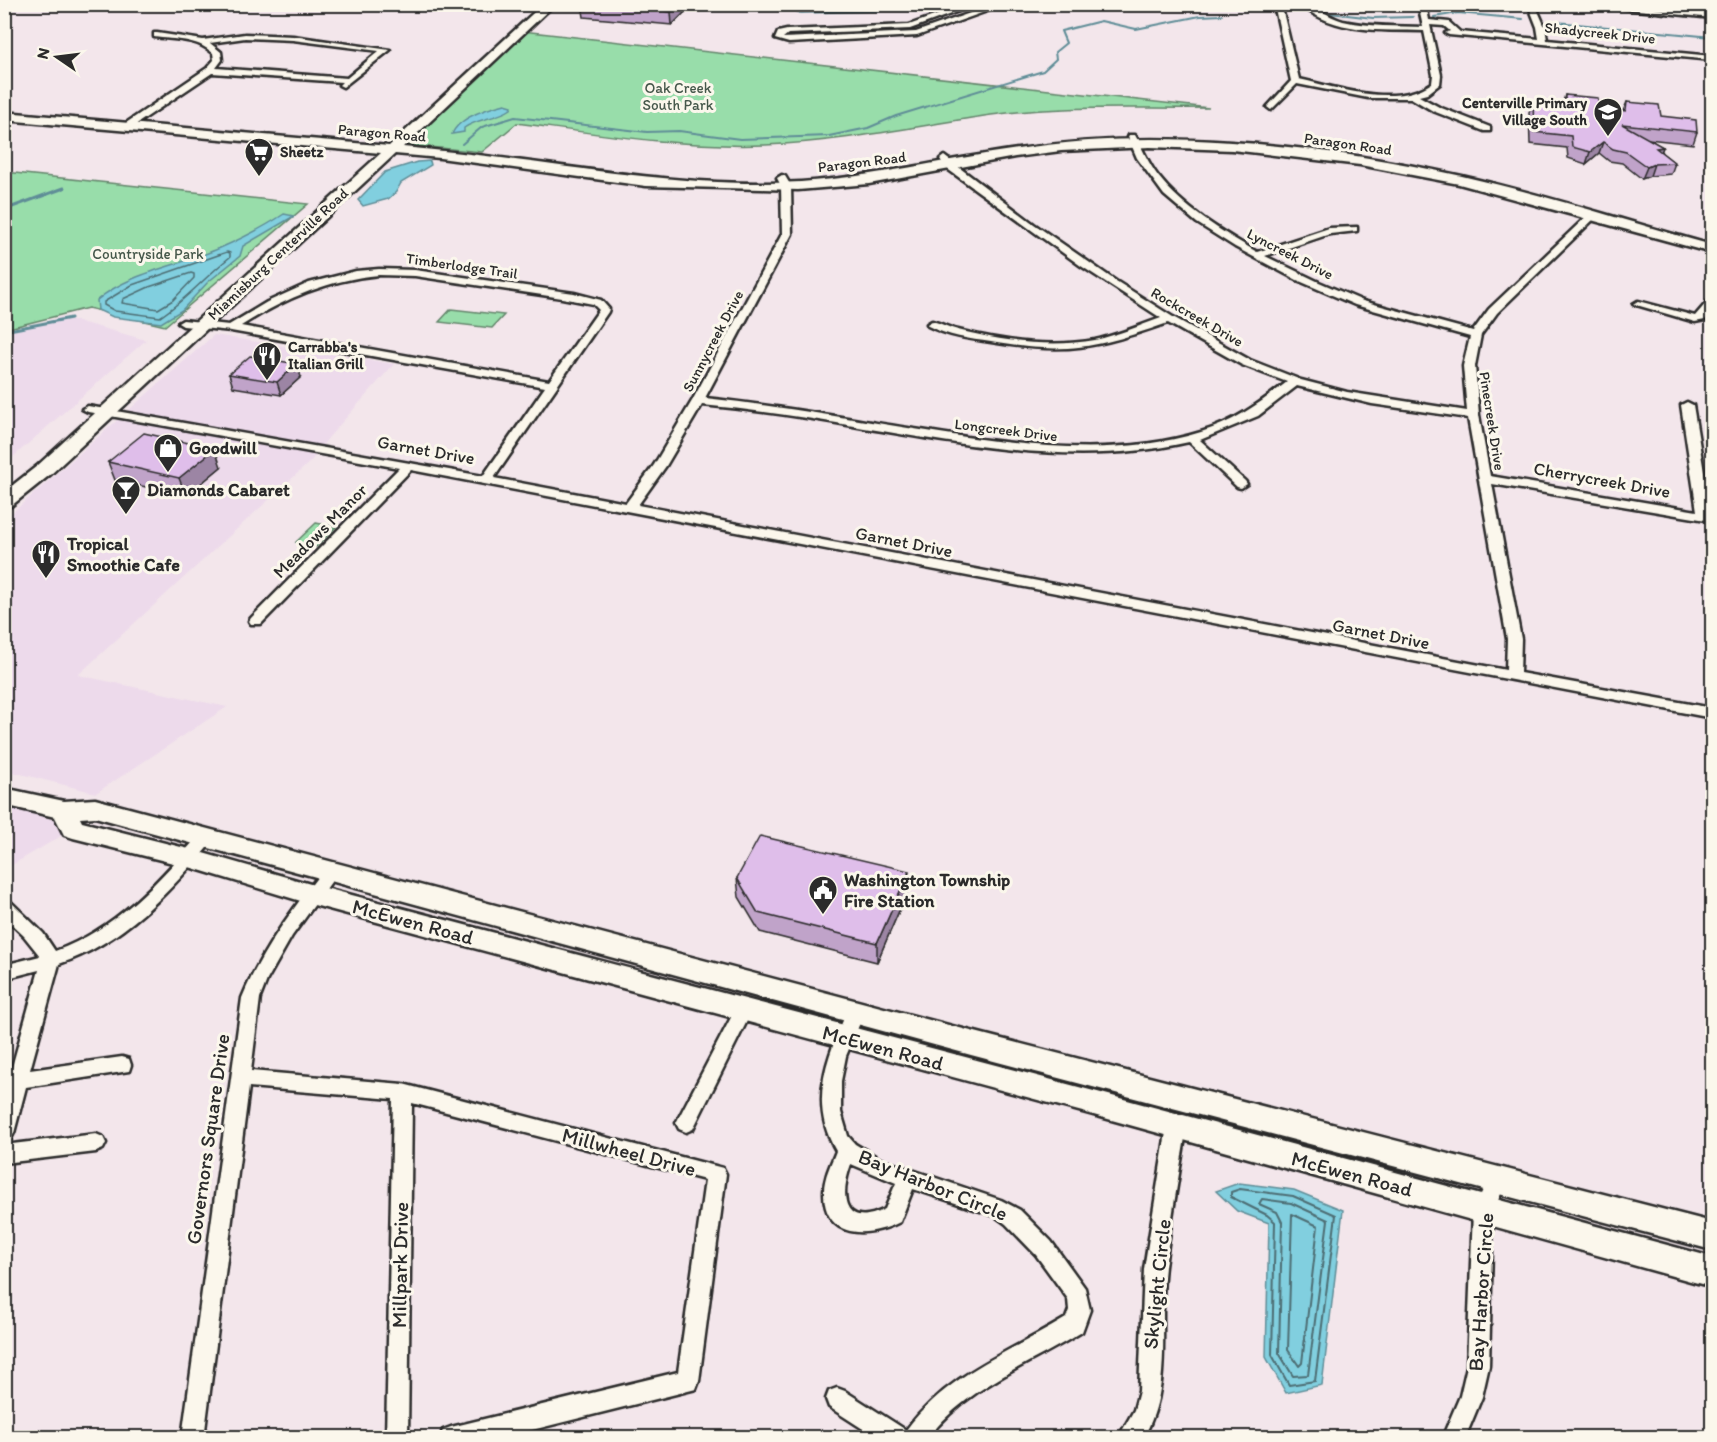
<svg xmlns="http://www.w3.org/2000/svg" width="1717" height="1442" font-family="Itim,sans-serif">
	<rect width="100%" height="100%" fill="#f3e6eb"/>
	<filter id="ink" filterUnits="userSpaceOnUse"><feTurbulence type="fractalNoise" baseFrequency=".0167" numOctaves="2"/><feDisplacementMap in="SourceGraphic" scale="12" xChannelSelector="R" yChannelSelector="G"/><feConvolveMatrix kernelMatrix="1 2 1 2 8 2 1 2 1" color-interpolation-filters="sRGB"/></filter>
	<g filter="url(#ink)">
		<!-- built -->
		<path fill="#eddaeb" d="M62,317l84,23 -141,124v-131z
			M214,335l180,29 -66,74 -17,23 -233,214 149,32 -131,86 -91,-23 -1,-250z
			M5,796l59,14 9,19 -68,40z"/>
		<!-- green -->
		<path fill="#98ddaa" stroke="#62846a" stroke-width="1.5" d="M522,31l687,77c-72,1 -147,-3 -218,7 -75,11 -149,27 -226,30 -83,3 -166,-11 -248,-22l-35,29 -84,-8z
			M5,172l303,32 -143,122 -77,-18 -83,21z
			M451,309l53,6 -12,13 -53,-6z
			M316,523l20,4 -20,20 -20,-5z"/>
		<!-- water -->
		<path fill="#81cfdf" stroke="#5f8d97" stroke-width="1.5" d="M797,4h104v1l-22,6 -79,2 -9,-4z
			M505,104l7,2 -1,3c-14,10 -34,9 -47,19v4l-12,2c7,-17 37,-26 53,-30z
			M430,161l1,4 -30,18 -5,9 -8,7 -25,7 -5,-6 27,-28 32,-10z
			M284,214l10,2 -51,30 -3,10 -32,26 -26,28 -21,13 -48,-6 -15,-7 -1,-10c35,-29 83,-34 123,-52 23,-10 43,-20 64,-34z
			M1239,1183l55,7 49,20 -21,175 -36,8 -20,-36 3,-134 -32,-12 -21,-20z"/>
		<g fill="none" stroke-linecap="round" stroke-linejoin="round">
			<!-- shore-far1 -->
			<path stroke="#4d6d73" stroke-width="1.5" d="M799,4l3,3 77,-3
				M227,252l3,1v4c-24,19 -44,43 -70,60l-45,-6 -11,-6v-3l28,-17z
				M191,273l3,1v4l-21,22 -15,9 -36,-6 1,-4 26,-12z"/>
			<!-- shore -->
			<path stroke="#4d6d73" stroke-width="2" d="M1240,1189l53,7 43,19 -21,166 -26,4 -17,-30 3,-133 -8,-7 -36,-18v-5z
				M1262,1199l29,4 37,17 -20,155 -15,1 -14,-23 3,-131 -5,-10 -18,-8z
				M1292,1214l26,12 -16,137 -3,3 -11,-16z"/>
			<!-- stream-far1 -->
			<path stroke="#5f8d97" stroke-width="2" d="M1330,13l43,5 40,-1
				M1434,17l24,-4 65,6
				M1556,22l156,15
				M462,144l20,-17 33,-10 132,15 32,-1 61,8 89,-3 39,-8 28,-12 147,-45 13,-12 -1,-7 11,-9 -5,-12 40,-10 35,8 64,-13 22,-1"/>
			<!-- stream -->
			<path stroke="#5f8d97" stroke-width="3" d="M4,210l60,-22
				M4,331l67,-13"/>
			<!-- street casing -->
			<g stroke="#2b2b2b" stroke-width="5">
				<path id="street" d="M967,4h11l-68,25 -122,5 -5,4 133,-6 80,-28h11l-90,32 -128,7 -14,-4 3,-7 9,-2 122,-5z
					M1266,4h8l9,8 16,67c40,9 96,29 133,4l1,-8 -9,-44c-42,-1 -91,3 -124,-27 14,0 28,13 43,17 26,6 54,5 80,6l-5,-23h8l3,16 20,2 11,10 79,7 -2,-12 -9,-23h7l10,23 2,13 165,16v4l-263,-25 -4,-2 5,-2 -6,-5 -14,-1 11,50 -1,9 -13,10 -8,2 20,11 51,20v4h-6l-51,-20 -22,-13h-43l-71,-14 -26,26 -4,-3 24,-26 -15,-68z
					M1581,4h32l99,10v4z
					M157,33l46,7 42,-6 48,2 97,14 -47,37 -4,-2 3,-3 -130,-9 -83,56h-6v-4l84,-57 7,-8 -1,-7c-17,-15 -38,-13 -59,-16v-4zM245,38l48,2 86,11 -32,27 -131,-10 6,-8 -1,-8 -11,-9z
					M1129,135h6c8,14 13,28 23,41 26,33 63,55 99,76l72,-24 28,-1v4l-27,3 -65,22 54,26 44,19 110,30 16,-22 100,-95h6v4l-98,95 -16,22 -6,31 4,49 11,61 207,35 -16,-106 6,-3 6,3 19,116 -220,-37 29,155 -1,34 192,35v10l-1301,-248 -150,154h-10l-2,-3 2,-3 148,-150 -311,-56 -6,-3 6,-3 395,70 62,-89 -314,-56 -48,-5 -5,-3 5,-3 46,5 38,-23 42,-19 47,-12 23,-2 36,1 159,23 27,7 8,9 -1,3 -114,166 132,25 28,-38 38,-64 90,-167 -1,-48 -4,-8 5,-3 3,1 6,10 1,48 -87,164c68,7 135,19 203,30 95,15 199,33 293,4 33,-10 59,-29 86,-50l-45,-17 -74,-42c-72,25 -101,32 -177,19 -22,-3 -43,-6 -63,-16l-1,-2 5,-3c9,2 17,7 26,9 43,11 93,18 137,10 22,-5 44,-14 66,-22l-80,-52 -135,-98 -6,-9 4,-3 90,68 82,57 57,36 77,43 51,20 46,12 120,19 -4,-45 7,-29 -115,-32 -58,-25 -62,-33 -38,-24 -33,-28 -27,-37 -9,-21zM379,275l36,1 147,22 31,6 6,6 -50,71 -308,-55c43,-27 86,-46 138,-51zM1297,386l75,18 96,14 39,221 -1,31 -868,-165 28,-39 36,-61c54,5 108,13 162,23 107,18 217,39 325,14l48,45 4,1 6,-4 -2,-3 -45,-41 58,-24z
					M1712,300v10l-7,10 -10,2 -62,-18 5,-3 57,15 13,-15z
					M206,832l6,2 2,4 -2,4c-43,50 -89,101 -153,122l-29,106 92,-13 7,2 2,6 -2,6 -103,16 -12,46 -3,6 -7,2v-45l35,-126 -35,9v-14l36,-9 -16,-20 -20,-19v-17l6,1 33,32 12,18c60,-21 105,-71 145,-117z
					M331,865l6,2 2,4 -47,65 -25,44 -7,18 -9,73 152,13 320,84 3,6 -27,207 -3,8 -196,49h-60l3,-8 8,-3 227,-55 27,-192 -293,-77 -4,335h-22l7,-339 -144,-12 -45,351h-22l60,-440c20,-49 51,-89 83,-131z
					M743,1004l6,2 3,5 -59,118 -7,3 -7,-3 -3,-6 3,-6 58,-111z
					M856,1004l6,2 3,5 -19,45 -5,25v31l7,24 7,8 25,15 121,41 19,10 31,31 34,47 5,22 -8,22c-53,33 -116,55 -154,106h-51l-48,-31 -3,-8 3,-8 8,-3 8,3 61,39c44,-58 101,-76 160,-112l3,-8 -1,-11 -32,-44 -30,-31 -11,-8 -82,-27 -13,33c-32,16 -77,18 -76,-31 0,-14 7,-27 12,-40 -28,-48 -9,-93 11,-140l3,-5zM851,1164l45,19 -11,26c-42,21 -46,-13 -34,-45z
					M1177,1117l7,3 3,6c-8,47 -16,94 -22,141 -7,56 9,119 -22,171h-25l16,-28 5,-19 5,-122 23,-143 3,-6z
					M96,1134l7,3 3,6 -3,6 -7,3 -92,11v-18z
					M1497,1172l7,3 3,6 -14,30 -4,155 -7,31 -17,41h-23l18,-42 7,-30 6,-155 17,-36z"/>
			</g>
			<!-- secondary casing -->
			<g stroke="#2b2b2b" stroke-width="5">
				<path id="secondary" d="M543,4h12l-152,143c132,11 264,42 398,35 73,-5 144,-23 217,-33 70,-11 142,-12 213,-7 77,5 155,17 231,34 84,19 167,46 250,69v8l-253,-69 -99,-19 -128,-15 -82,-3 -89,4 -46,6 -146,27 -71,6 -152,-4 -206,-28 -45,-4 -344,320 -40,32 -7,2v-16l33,-26 344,-313 -377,-33v-8l385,34z
					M4,788l60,13 31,-2 876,232 741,191v28l-741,-195 -876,-238 -15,1 2,4 107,27 125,36 776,205 622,167v30l-622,-173 -776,-209 -125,-38 -116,-29 -9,-3 -9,-18 -51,-12z"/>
			</g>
			<!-- street -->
			<use href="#street" fill="#fbf7ec" fill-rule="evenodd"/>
			<!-- secondary -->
			<use href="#secondary" fill="#fbf7ec" fill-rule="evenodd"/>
		</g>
		<!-- wall -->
		<path fill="#c0a3c9" stroke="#2b2b2b" stroke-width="1.5" d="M582,4l106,5 -16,16 -88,-8z
			M1565,95l34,13 24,3 4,-9 70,30 -4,12 -45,-5 15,8 -2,5 14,11 -4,11 -21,2 -8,3 -20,-16 -13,-2 -10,-8 -13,11 -18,-6 -1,-10 -37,-4 -1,-32 4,-11 29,4z
			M229,374l72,3 -20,18 -48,-8z
			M108,462l113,5 -35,29 -71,-16z
			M737,878l171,12 -31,72 -117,-30 -21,-35z"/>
		<!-- shaded-wall -->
		<path fill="#9c85a4" stroke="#2b2b2b" stroke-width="1.5" d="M678,4h10v5l-16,16 -1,-13z
			M1603,142l-4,11 -13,11 4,-12z
			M1663,147l-4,11 -3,-10z
			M1654,164l-4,12 -8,3 5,-12z
			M297,364l4,13 -20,18 -4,-13z
			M215,449l6,18 -35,29 -7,-18z
			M909,871l-1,19 -31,72v-19z"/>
		<!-- building -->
		<path fill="#dfbeea" stroke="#2b2b2b" stroke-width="1.5" d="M587,4h91l-7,8z
			M1565,95l33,3 1,10 27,3 1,-9 32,3 2,11 35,4 1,12 -75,-8 41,23 -7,1 19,15 -21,1 -7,3 -21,-15 -13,-3 -10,-7 -13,10 -18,-5 -1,-11 -37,-4 -1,-31 32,4z
			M250,356l47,8 -20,18 -48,-8z
			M144,433l71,16 -36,29 -71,-16z
			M760,836l149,35 -32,72 -119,-30 -21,-35z"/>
	</g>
	<!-- icons -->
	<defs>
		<g id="school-pin" transform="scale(1.5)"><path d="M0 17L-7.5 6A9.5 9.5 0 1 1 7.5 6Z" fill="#2b2b2b" stroke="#fbf7ec"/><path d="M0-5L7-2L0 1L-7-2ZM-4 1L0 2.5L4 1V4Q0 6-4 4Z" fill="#fff"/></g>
		<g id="supermarket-pin" transform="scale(1.5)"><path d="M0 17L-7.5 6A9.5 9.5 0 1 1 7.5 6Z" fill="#2b2b2b" stroke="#fbf7ec"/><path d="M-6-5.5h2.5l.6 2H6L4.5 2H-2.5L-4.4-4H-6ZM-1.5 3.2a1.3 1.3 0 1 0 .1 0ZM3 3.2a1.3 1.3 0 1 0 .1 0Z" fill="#fff"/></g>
		<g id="restaurant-pin" transform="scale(1.5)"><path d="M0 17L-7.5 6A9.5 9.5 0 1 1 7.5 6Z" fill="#2b2b2b" stroke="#fbf7ec"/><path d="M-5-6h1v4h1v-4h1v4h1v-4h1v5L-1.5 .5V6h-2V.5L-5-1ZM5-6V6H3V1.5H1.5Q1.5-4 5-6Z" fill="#fff"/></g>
		<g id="shop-pin" transform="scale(1.5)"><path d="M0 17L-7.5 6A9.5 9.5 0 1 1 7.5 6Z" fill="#2b2b2b" stroke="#fbf7ec"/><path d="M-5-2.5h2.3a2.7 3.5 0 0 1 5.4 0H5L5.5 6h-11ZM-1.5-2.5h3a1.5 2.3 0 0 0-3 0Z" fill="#fff"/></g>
		<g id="bar-pin" transform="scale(1.5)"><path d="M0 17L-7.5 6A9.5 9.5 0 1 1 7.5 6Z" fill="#2b2b2b" stroke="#fbf7ec"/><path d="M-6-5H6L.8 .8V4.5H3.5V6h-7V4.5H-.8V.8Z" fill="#fff"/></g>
		<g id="civic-pin" transform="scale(1.5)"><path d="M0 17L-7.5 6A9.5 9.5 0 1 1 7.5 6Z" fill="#2b2b2b" stroke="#fbf7ec"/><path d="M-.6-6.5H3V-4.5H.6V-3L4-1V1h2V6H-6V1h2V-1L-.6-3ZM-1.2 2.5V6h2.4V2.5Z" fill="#fff"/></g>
	</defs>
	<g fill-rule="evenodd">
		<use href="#school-pin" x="1608" y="112"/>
		<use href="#supermarket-pin" x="259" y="152"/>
		<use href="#restaurant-pin" x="267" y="356"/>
		<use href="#shop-pin" x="168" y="448"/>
		<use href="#bar-pin" x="126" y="490"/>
		<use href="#restaurant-pin" x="46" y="554"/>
		<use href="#civic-pin" x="823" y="890"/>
	</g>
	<g text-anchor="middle" stroke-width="6" stroke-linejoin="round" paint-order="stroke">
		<!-- far-street labels -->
		<g font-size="15" fill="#2b2b2b" stroke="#fbf7ec">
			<text transform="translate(1600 33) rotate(6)" y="5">Shadycreek Drive</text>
			<text transform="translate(382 133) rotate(5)" y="5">Paragon Road</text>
			<text transform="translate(1348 144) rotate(8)" y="5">Paragon Road</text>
			<text transform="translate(862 162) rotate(-7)" y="5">Paragon Road</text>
			<text transform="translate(278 254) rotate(-43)" y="5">Miamisburg Centerville Road</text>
			<text transform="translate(1290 254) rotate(27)" y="5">Lyncreek Drive</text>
			<text transform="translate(462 266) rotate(8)" y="5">Timberlodge Trail</text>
			<text transform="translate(1197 317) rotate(30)" y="5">Rockcreek Drive</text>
			<text transform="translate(713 341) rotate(-62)" y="5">Sunnycreek Drive</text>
			<text transform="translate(1492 421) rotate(81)" y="5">Pinecreek Drive</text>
			<text transform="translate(1006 430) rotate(7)" y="5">Longcreek Drive</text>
		</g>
		<!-- far-park labels -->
		<g font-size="15" fill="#46584b" stroke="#fbf7ec">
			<text x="678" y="93">Oak Creek<tspan x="678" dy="17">South Park</tspan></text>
			<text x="148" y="259">Countryside Park</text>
		</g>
		<!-- far-poi labels -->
		<g font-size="15" font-weight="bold" fill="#2b2b2b" stroke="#fbf7ec" text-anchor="start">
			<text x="1587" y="108" text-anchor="end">Centerville Primary<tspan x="1587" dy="17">Village South</tspan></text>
			<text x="280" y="157">Sheetz</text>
			<text x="288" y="352">Carrabba's<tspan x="288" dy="17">Italian Grill</tspan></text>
		</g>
		<!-- poi labels -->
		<g font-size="18" font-weight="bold" fill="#2b2b2b" stroke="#fbf7ec" text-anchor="start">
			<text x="189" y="454">Goodwill</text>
			<text x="147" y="496">Diamonds Cabaret</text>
			<text x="67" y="550">Tropical<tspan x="67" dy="21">Smoothie Cafe</tspan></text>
			<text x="844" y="886">Washington Township<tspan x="844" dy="21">Fire Station</tspan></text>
		</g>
		<!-- street labels -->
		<g font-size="18" fill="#2b2b2b" stroke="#fbf7ec">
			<text transform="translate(426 450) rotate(10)" y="6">Garnet Drive</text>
			<text transform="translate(1602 480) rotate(10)" y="6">Cherrycreek Drive</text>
			<text transform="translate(320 531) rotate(-45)" y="6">Meadows Manor</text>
			<text transform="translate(904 542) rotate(11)" y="6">Garnet Drive</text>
			<text transform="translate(1381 634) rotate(11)" y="6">Garnet Drive</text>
		</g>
		<!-- near-street labels -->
		<g font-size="21" fill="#2b2b2b" stroke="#fbf7ec">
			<text transform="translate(413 922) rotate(15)" y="7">McEwen Road</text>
			<text transform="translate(883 1048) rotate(15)" y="7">McEwen Road</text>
			<text transform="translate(208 1139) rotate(-82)" y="7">Governors Square Drive</text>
			<text transform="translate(629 1152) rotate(15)" y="7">Millwheel Drive</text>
			<text transform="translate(1352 1174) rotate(15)" y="7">McEwen Road</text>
			<text transform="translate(933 1185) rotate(22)" y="7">Bay Harbor Circle</text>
			<text transform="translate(400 1265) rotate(-89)" y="7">Millpark Drive</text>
			<text transform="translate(1157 1284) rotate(-84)" y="7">Skylight Circle</text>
			<text transform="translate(1481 1292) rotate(-86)" y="7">Bay Harbor Circle</text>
		</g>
	</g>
	<!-- margin -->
	<rect width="1717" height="1442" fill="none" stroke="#fbf7ec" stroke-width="24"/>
	<rect x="12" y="12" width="1693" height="1418" fill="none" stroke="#2b2b2b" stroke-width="2" filter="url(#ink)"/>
	<!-- north arrow -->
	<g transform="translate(57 57) rotate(284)" stroke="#fbf7ec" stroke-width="4.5" paint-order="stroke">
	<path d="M0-4.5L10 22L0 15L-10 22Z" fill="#2b2b2b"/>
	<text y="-9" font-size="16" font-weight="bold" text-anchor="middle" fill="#2b2b2b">N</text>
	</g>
</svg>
